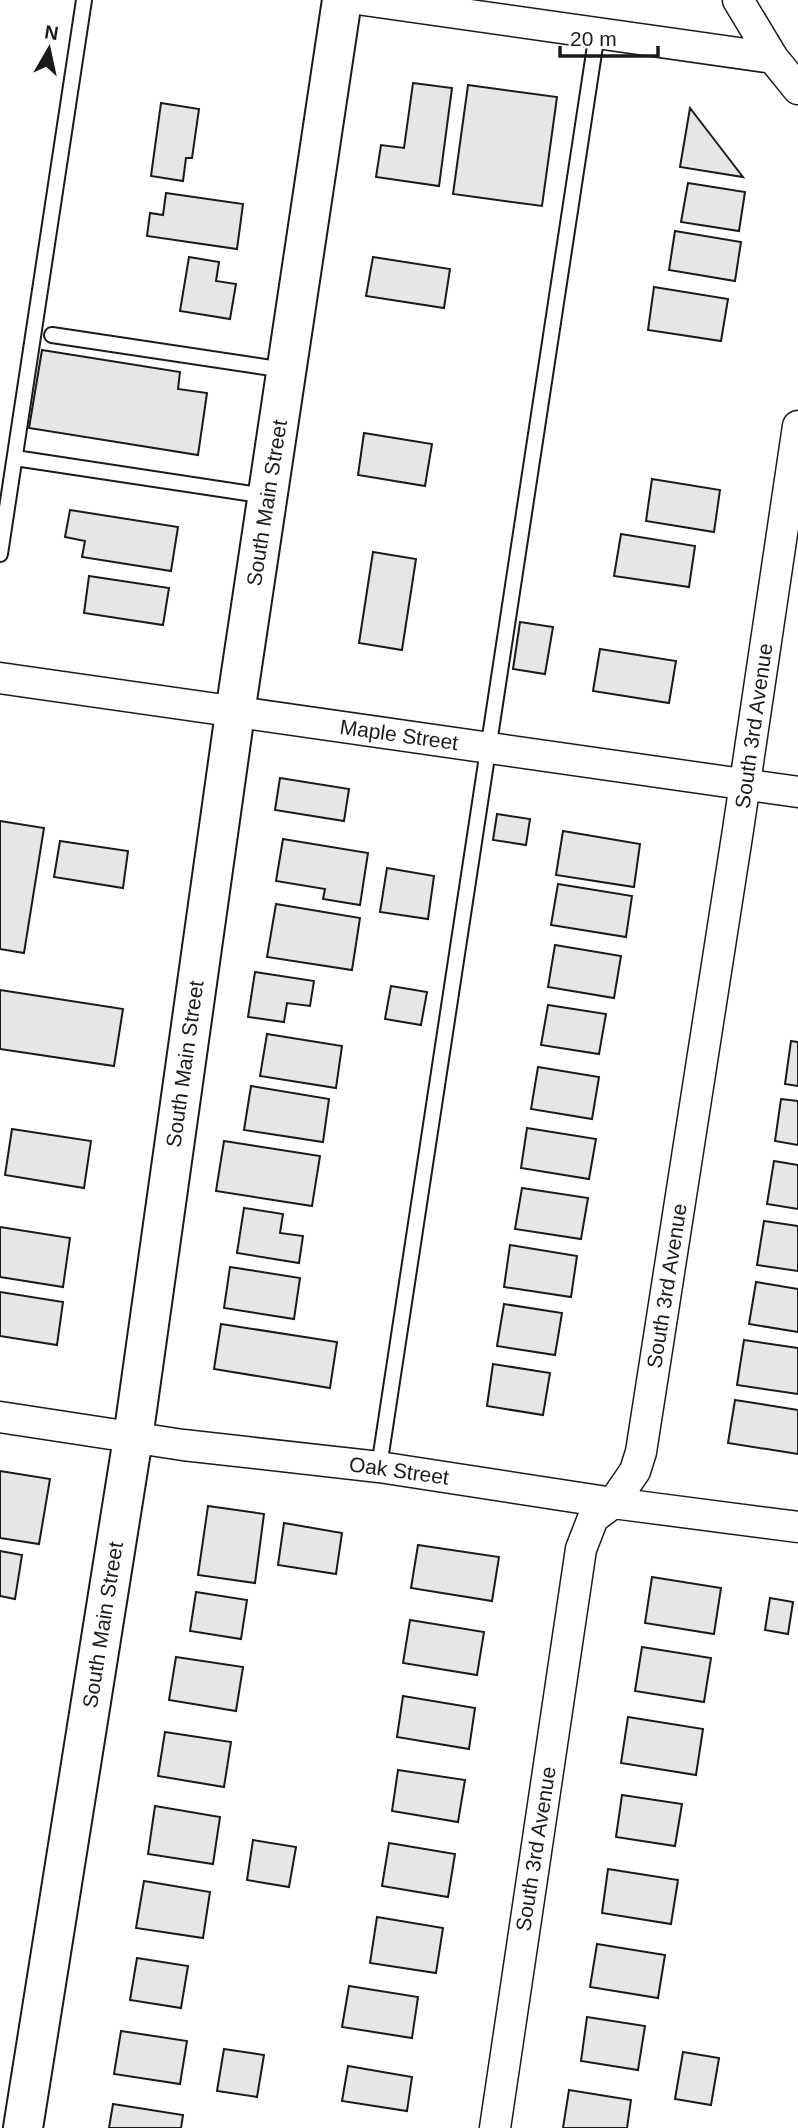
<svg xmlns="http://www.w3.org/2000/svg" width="798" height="2128" font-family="Helvetica,sans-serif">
	<rect width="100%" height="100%" fill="#fff"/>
	<!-- building -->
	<path fill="#e6e6e6" stroke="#1a1a1a" stroke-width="2" d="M413,83l39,5 -13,98 -63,-9 5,-32 23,3z
		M468,85l89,12 -15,109 -89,-12z
		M161,103l38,6 -7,49h-6l-3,23 -32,-5z
		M690,108l53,69 -63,-10z
		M688,183l57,9 -6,39 -58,-9z
		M166,193l77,11 -6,45 -90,-13 3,-23 13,2z
		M675,231l66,11 -6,39 -66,-11z
		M189,257l30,5 -3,19 20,3 -6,35 -50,-8z
		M373,257l77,12 -6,39 -78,-12z
		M654,287l74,12 -7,42 -73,-11z
		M42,350l138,22 -2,17 29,4 -9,62 -169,-27z
		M364,433l68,11 -7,42 -67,-11z
		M652,479l68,11 -6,42 -68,-11z
		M70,510l108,17 -7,44 -89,-14 3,-16 -20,-4z
		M621,534l74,12 -6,41 -75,-11z
		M373,552l43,7 -14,91 -43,-7z
		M89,576l80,12 -6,37 -79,-12z
		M520,622l33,5 -8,47 -32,-5z
		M600,649l76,12 -7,42 -76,-12z
		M280,778l69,11 -5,32 -69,-11z
		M497,814l33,5 -4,26 -33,-5z
		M0,821l44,7 -20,125 -24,-4z
		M563,831l77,13 -6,43 -78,-12z
		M283,839l85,14 -8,52 -37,-6 2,-10 -49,-8z
		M60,841l68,10 -5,37 -69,-11z
		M387,868l47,8 -6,43 -48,-7z
		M558,884l74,12 -6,41 -75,-12z
		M276,904l84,14 -8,52 -85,-13z
		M555,945l66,11 -7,42 -66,-11z
		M255,972l59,9 -4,25 -23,-3 -3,19 -36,-5z
		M391,986l36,6 -6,33 -36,-6z
		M0,990l123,19 -9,57 -114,-17z
		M548,1005l58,9 -7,40 -58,-9z
		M267,1034l75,12 -6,42 -76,-12z
		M791,1041l7,1v44l-13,-2z
		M538,1067l61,10 -7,42 -61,-10z
		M251,1086l78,13 -6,43 -79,-12z
		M781,1099l17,2v44l-23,-4z
		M527,1128l69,11 -7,40 -68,-11z
		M12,1129l79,12 -7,47 -79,-13z
		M224,1141l96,15 -8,50 -96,-15z
		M774,1161l24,4v44l-31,-5z
		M522,1188l66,10 -7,41 -66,-10z
		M244,1208l39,6 -3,19 23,3 -4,27 -62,-10z
		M764,1221l34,5v45l-41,-6z
		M0,1227l70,11 -7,49 -63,-10z
		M510,1245l67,11 -6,41 -67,-10z
		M230,1267l70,11 -6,41 -70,-11z
		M756,1282l42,7v43l-49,-8z
		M0,1292l63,10 -6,43 -57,-9z
		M504,1304l58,9 -7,42 -58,-9z
		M221,1324l116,18 -7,46 -116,-19z
		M744,1340l54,8v46l-61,-9z
		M493,1364l57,9 -7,42 -56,-9z
		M735,1400l63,10v44l-70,-11z
		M0,1471l50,8 -11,65 -39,-6z
		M208,1506l56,8 -9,69 -57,-8z
		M284,1523l58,10 -6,41 -58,-9z
		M418,1545l81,12 -7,44 -81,-13z
		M0,1551l22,4 -7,44 -15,-3z
		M652,1577l69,11 -7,46 -69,-11z
		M196,1592l51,8 -6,39 -51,-8z
		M770,1598l23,4 -5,32 -23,-4z
		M410,1620l74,12 -7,43 -74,-12z
		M642,1647l69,11 -7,44 -69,-11z
		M176,1657l67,10 -7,44 -67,-11z
		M403,1696l72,12 -6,41 -72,-12z
		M628,1717l75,12 -7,46 -75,-12z
		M165,1732l66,10 -7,45 -66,-11z
		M398,1770l67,10 -7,42 -66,-11z
		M622,1795l60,9 -7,42 -59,-9z
		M155,1806l65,11 -7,47 -65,-10z
		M253,1840l43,7 -7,40 -42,-7z
		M389,1843l66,11 -7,43 -66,-11z
		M608,1869l70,11 -7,44 -69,-11z
		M144,1881l66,11 -7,46 -67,-10z
		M377,1917l66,11 -7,45 -66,-10z
		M597,1944l68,11 -7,43 -68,-11z
		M137,1958l51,8 -7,42 -51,-8z
		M349,1986l69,11 -6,41 -70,-11z
		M587,2017l58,9 -7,44 -57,-9z
		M121,2031l66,10 -7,43 -66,-10z
		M224,2049l40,6 -7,42 -40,-6z
		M683,2052l36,6 -8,47 -36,-6z
		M348,2066l64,11 -5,34 -65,-10z
		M569,2090l62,10 -4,28h-64z
		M113,2104l70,11 -2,13h-72z"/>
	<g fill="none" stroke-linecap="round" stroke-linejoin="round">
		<!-- lane casing -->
		<g stroke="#1a1a1a" stroke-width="18">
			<path id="lane" d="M52,335l233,35
				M15,458l251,38
				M0,554l84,-554
				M379,1467l218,-1434"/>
		</g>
		<!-- street casing -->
		<g stroke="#1a1a1a" stroke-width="33">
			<path id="street" d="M364,0l409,58
				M738,0l35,58 25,31
				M0,678l798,114
				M0,1417l183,28 196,22 234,36 185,24
				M495,2128l86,-579 12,-31 20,-15 22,-32 6,-19 97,-622 60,-404"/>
		</g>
		<!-- secondary casing -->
		<g stroke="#1a1a1a" stroke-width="42">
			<path id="secondary" d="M23,2128l110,-690 102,-725 107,-713"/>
		</g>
		<!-- lane -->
		<use href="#lane" stroke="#fff" stroke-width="14"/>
		<!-- street -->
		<use href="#street" stroke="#fff" stroke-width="30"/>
		<!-- secondary -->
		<use href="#secondary" stroke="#fff" stroke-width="38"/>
	</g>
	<g text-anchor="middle" stroke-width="5" stroke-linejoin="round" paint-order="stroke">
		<!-- street labels -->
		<g font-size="21" fill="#1a1a1a" stroke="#fff">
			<text transform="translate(267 503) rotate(-81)" y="7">South Main Street</text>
			<text transform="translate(754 726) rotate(-82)" y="7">South 3rd Avenue</text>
			<text transform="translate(399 735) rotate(8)" y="7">Maple Street</text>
			<text transform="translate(185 1064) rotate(-82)" y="7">South Main Street</text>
			<text transform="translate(667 1286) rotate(-81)" y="7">South 3rd Avenue</text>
			<text transform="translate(399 1471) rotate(8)" y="7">Oak Street</text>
			<text transform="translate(103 1625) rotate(-81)" y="7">South Main Street</text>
			<text transform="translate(536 1849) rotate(-81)" y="7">South 3rd Avenue</text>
		</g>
	</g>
	<!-- north arrow -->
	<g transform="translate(49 49) rotate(9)" stroke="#ffffff" stroke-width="5" paint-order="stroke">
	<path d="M0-5L12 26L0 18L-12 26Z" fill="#1a1a1a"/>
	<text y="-10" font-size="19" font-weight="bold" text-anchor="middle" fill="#1a1a1a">N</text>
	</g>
	<!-- scale -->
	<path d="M560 46v10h98v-10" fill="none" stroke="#1a1a1a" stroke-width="3.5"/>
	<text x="570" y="46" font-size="21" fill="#1a1a1a" stroke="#ffffff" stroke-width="5" paint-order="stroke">20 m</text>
</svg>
